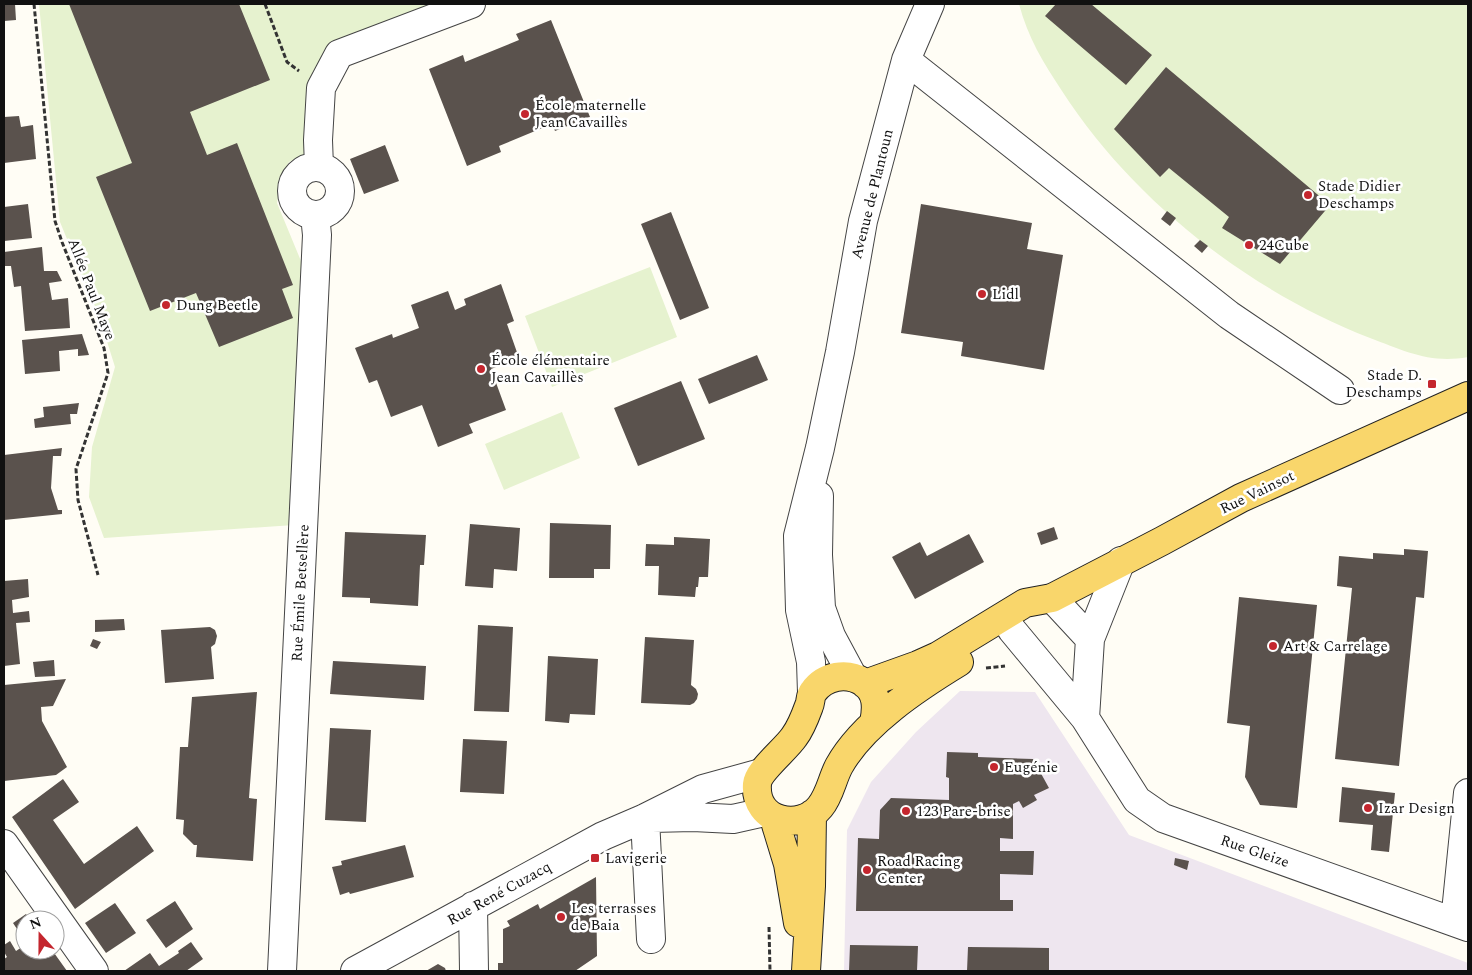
<svg xmlns="http://www.w3.org/2000/svg" width="1472" height="975" font-family="Spectral,serif">
	<rect width="100%" height="100%" fill="#fffdf5"/>
	<!-- industrial -->
	<path fill="#eee6ef" d="M960,691l75,1 94,143 339,128v8h-624l3,-141 24,-48 45,-50z"/>
	<!-- pitch -->
	<path fill="#e6f2cf" d="M39,4h419l-118,47 -26,99 -25,12 -8,15 -4,26 31,75 -14,247 -190,13 -15,-41 3,-50 23,-80 -15,-48 -40,-97z
		M1019,4h449v353c-38,7 -63,-6 -98,-19 -121,-47 -237,-137 -308,-247 -19,-29 -34,-53 -43,-87z
		M650,267l27,70 -125,50 -27,-71z
		M562,412l18,46 -76,32 -19,-46z"/>
	<!-- building -->
	<path fill="#5a524d" d="M4,4h11l1,16 -12,1z
		M69,4h170l31,76 -80,32 17,43 30,-12 56,142 -11,4 11,29 -74,29 -23,-54 -46,18 -54,-134 36,-14z
		M1056,4h35l61,51 -26,30 -81,-69z
		M551,20l39,97 -35,14 -3,-7 -53,22 2,6 -34,14 -38,-97 34,-14 2,7 54,-22 -3,-6z
		M1166,67l164,138 -50,59 -58,-36 7,-11 -60,-49 -9,9 -46,-48z
		M19,116l2,11 12,-2 3,34 -32,4v-46z
		M385,145l14,36 -35,13 -14,-35z
		M28,204l4,34 -28,3v-34z
		M921,204l111,19 -5,26 36,6 -19,115 -83,-14 2,-14 -62,-9z
		M1167,211l9,7 -6,8 -9,-7z
		M671,212l38,96 -29,12 -39,-96z
		M1200,240l8,6 -6,7 -8,-7z
		M42,247l2,24h13l5,10 -13,2 3,17 16,-2 2,30 -45,3 -4,-45 -7,1 -3,-21h-7v-14z
		M501,284l13,37 -7,3 12,34 -28,11 15,41 -37,14 4,9 -35,14 -16,-42 -31,12 -14,-37 -8,3 -14,-35 37,-14 1,4 26,-10 -8,-23 37,-14 7,19 11,-5 -2,-6z
		M82,334l7,21 -11,1v-7l-19,2 1,20 -35,3 -3,-34z
		M757,355l11,25 -59,24 -11,-25z
		M681,381l24,58 -67,27 -24,-58z
		M79,403l-2,11h-7l1,10 -36,4 -1,-9 10,-2 -1,-10z
		M62,448l-1,8h-8l-2,32 7,22h4v4l-58,6v-65z
		M550,523l61,2 -1,44h-16v9h-45z
		M470,524l50,4 -3,43 -23,-2 -1,19 -28,-2z
		M1054,527l4,12 -17,6 -4,-12z
		M345,532l81,3 -2,30h-4l-2,41 -48,-3v-5l-28,-1z
		M969,534l15,28 -69,37 -23,-42 28,-15 7,14z
		M674,537l36,2 -2,38h-9l-1,10h-2l-1,10 -37,-2 1,-29h-14l1,-22 28,1z
		M1404,549l24,2 -4,47 -8,-1 -17,169 -64,-7 17,-171 -15,-2 2,-30 34,3v-6l31,2z
		M28,579l1,18 -17,3 1,13 16,-2 1,11 -14,1 4,41 -16,2v-85z
		M1239,597l78,8 -20,203 -37,-3 -15,-28 5,-51 -23,-3z
		M124,619l1,11 -30,2v-12z
		M478,625l35,2 -4,85 -35,-1z
		M210,627l5,3 2,6 -2,8 -4,3 3,32 -49,4 -4,-53z
		M645,637l49,3 -3,45 5,4 2,5 -1,5 -3,4 -4,2 -49,-2z
		M93,639l8,3 -4,7 -7,-3z
		M548,656l50,3 -3,56 -25,-1 -1,9 -24,-2z
		M54,660l1,16 -20,1 -2,-15z
		M333,661l93,5 -2,34 -94,-6z
		M66,679l-13,27 -12,1 1,14 25,46 -11,8 -52,6v-96z
		M257,692l-8,106 8,1 -4,62 -57,-4 1,-12h-3l-11,-11 1,-14 -8,-1 4,-72h8l4,-50z
		M330,728l41,2 -5,92 -41,-2z
		M463,739l44,2 -3,53 -44,-2z
		M947,752l31,1v4l55,2 16,29 -15,7 3,5 -14,8 -4,-7 -6,3v35l-13,-1v13h34l-1,24 -33,-1v26h13v11h-157l2,-73 21,1 1,-29 11,-12 58,2v-22l-3,-1z
		M63,779l16,23 -26,18 31,44 53,-38 17,25 -79,58 -63,-92z
		M1342,787l53,6 -6,59 -18,-2 2,-25 -34,-3z
		M405,845l9,32 -64,17 -1,-2 -9,3 -8,-28 10,-2 -1,-4z
		M1175,858l14,3 -2,9 -13,-5z
		M596,877l1,79 -22,15h-77v-8h5v-34l7,-3 -3,-5 31,-17 2,5z
		M175,901l18,28 -27,19 -20,-28z
		M115,903l21,30 -30,20 -21,-30z
		M26,914l5,6h-6v21l-12,-18z
		M10,941l6,10 9,-6v5h27l15,21h-63v-12l3,-2 -3,-5v-7z
		M191,942l12,17 -17,12h-62l26,-18 9,13 20,-13 -1,-2z
		M850,945l68,1 -1,25h-68z
		M968,947l81,1v23h-82z
		M438,964l7,4 1,3h-20z"/>
	<g fill="none" stroke-linecap="round" stroke-linejoin="round">
		<!-- minor casing -->
		<g stroke="#444" stroke-width="30">
			<path id="minor" d="M906,60l323,255 111,75
				M319,167l-1,-27 3,-52 18,-34 132,-50
				M292 191a24 24 0 1 1 48 0a24 24 0 1 1-48 0Z
				M819,496l-1,59 3,53 10,28 22,41
				M1052,598l38,41
				M1012,630l73,88 52,82 26,18 305,109
				M812,693l-1,-31 -11,-52 -2,-74 22,-88 20,-96 23,-131 43,-161 24,-56
				M1085,718l5,-79 31,-78
				M645,818l6,121
				M652,818l41,-1 40,2 32,-7
				M4,844l90,127
				M473,906l1,65
				M1455,922l13,-129
				M282,971l35,-736 -2,-20
				M355,971l248,-135 42,-18 58,-29 58,-16"/>
		</g>
		<!-- major casing -->
		<g stroke="#222" stroke-width="30">
			<path id="major" d="M865,684l53,-19 20,-9 87,-53 27,-5 110,-57 79,-43 227,-102
				M874,723c3,-15 4,-31 -11,-41 -16,-10 -38,-7 -50,10 -3,4 -2,10 -4,14 -4,11 -8,22 -15,31 -8,12 -36,34 -37,47 -3,38 43,48 63,23 10,-12 12,-28 19,-41 24,-43 79,-79 120,-104
				M774,818l14,46 10,59
				M806,971l5,-85 1,-72"/>
		</g>
		<!-- path -->
		<path stroke="#333" stroke-width="3" stroke-dasharray="5 2.5" stroke-linecap="butt" d="M34,4l21,217 7,21 42,106 4,25 -32,96 2,31 20,75
			M265,4l22,58 12,9
			M986,668l19,-2
			M769,927l1,44"/>
		<!-- minor -->
		<use href="#minor" stroke="#fff" stroke-width="28"/>
		<!-- major -->
		<use href="#major" stroke="#f9d66b" stroke-width="28"/>
	</g>
	<!-- markers -->
	<g fill="#c4262e" stroke="#fff" stroke-width="2">
		<circle cx="525" cy="114" r="5"/>
		<circle cx="1308" cy="195" r="5"/>
		<circle cx="1249" cy="245" r="5"/>
		<circle cx="982" cy="294" r="5"/>
		<circle cx="166" cy="305" r="5"/>
		<circle cx="481" cy="369" r="5"/>
		<rect x="1427" y="379" width="10" height="10" rx="2.5"/>
		<circle cx="1273" cy="646" r="5"/>
		<circle cx="994" cy="767" r="5"/>
		<circle cx="1368" cy="808" r="5"/>
		<circle cx="906" cy="811" r="5"/>
		<rect x="590" y="853" width="10" height="10" rx="2.5"/>
		<circle cx="867" cy="870" r="5"/>
		<circle cx="561" cy="917" r="5"/>
	</g>
	<g text-anchor="middle" stroke-width="5" stroke-linejoin="round" paint-order="stroke">
		<!-- poi labels -->
		<g font-size="15" fill="#111" stroke="#fff" text-anchor="start">
			<text x="535" y="110">École maternelle<tspan x="535" dy="17">Jean Cavaillès</tspan></text>
			<text x="1318" y="191">Stade Didier<tspan x="1318" dy="17">Deschamps</tspan></text>
			<text x="1259" y="250">24Cube</text>
			<text x="992" y="299">Lidl</text>
			<text x="176" y="310">Dung Beetle</text>
			<text x="491" y="365">École élémentaire<tspan x="491" dy="17">Jean Cavaillès</tspan></text>
			<text x="1422" y="380" text-anchor="end">Stade D.<tspan x="1422" dy="17">Deschamps</tspan></text>
			<text x="1283" y="651">Art &amp; Carrelage</text>
			<text x="1004" y="772">Eugénie</text>
			<text x="1378" y="813">Izar Design</text>
			<text x="916" y="816">123 Pare-brise</text>
			<text x="605" y="863">Lavigerie</text>
			<text x="877" y="866">Road Racing<tspan x="877" dy="17">Center</tspan></text>
			<text x="571" y="913">Les terrasses<tspan x="571" dy="17">de Baia</tspan></text>
		</g>
		<!-- street labels -->
		<g font-size="15" fill="#111" stroke="#fff">
			<text transform="translate(872 194) rotate(-76)" y="5">Avenue de Plantoun</text>
			<text transform="translate(92 289) rotate(69)" y="5">Allée Paul Maye</text>
			<text transform="translate(1257 492) rotate(-26)" y="5">Rue Vainsot</text>
			<text transform="translate(300 593) rotate(-87)" y="5">Rue Émile Betsellère</text>
			<text transform="translate(1255 851) rotate(19)" y="5">Rue Gleize</text>
			<text transform="translate(499 893) rotate(-29)" y="5">Rue René Cuzacq</text>
		</g>
	</g>
	<!-- border -->
	<rect width="1472" height="975" fill="none" stroke="#111111" stroke-width="10"/>
	<!-- north arrow -->
	<g transform="translate(40 935) rotate(339)"><circle r="24" fill="#ffffff" stroke="#a0a0a0"/>
	<path d="M0-4L9 19L0 12L-9 19Z" fill="#c4262e"/>
	<text y="-8" font-size="14" font-weight="bold" text-anchor="middle" fill="#111111">N</text>
	</g>
</svg>
